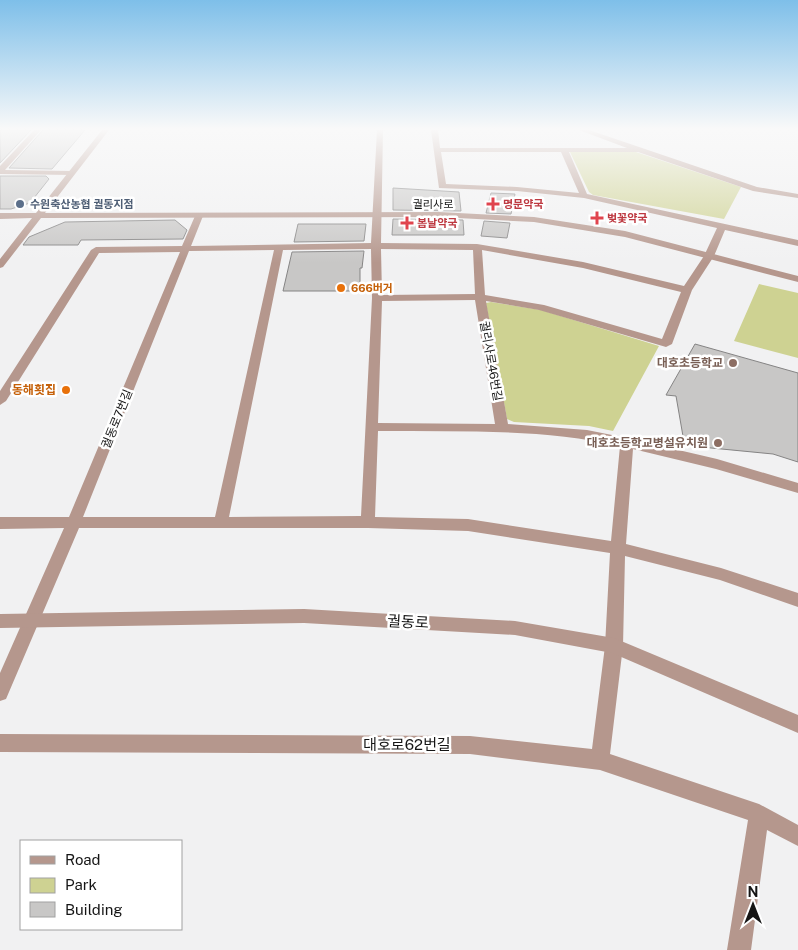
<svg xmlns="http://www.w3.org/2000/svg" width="798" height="950" font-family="'Public Sans','Noto Sans KR',sans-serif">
	<rect width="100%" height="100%" fill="#f1f1f2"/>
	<!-- green -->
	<path fill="#ced292" d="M630,151l6,1 105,35 -17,32 -131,-24 -4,-3 -19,-40z
		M759,284l39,9v65l-64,-17z
		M491,302l50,8 118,36 -46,85 -24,-5 -75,-4 -7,-3 -21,-116z"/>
	<!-- building -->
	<path fill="#c8c7c6" stroke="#858484" d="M0,130h31l-31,33z
		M43,130h42l-33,39 -43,-1z
		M0,176h46l3,3 -19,24 -19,6h-11z
		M393,188l66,4 2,19 -68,-1z
		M491,193l24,1 -4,20 -25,-1z
		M393,219l70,1 1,15h-72z
		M175,220l12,10 -4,9 -102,1 -3,5h-55l6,-8 36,-15z
		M484,221l26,2 -3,15 -26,-2z
		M298,224h68l-2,17 -70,1z
		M364,251l-2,17h-2v23h-77l9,-39z
		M695,344l103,29v89l-25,-8 -72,-7v-4l-17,-1 -8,-46 -10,-1z"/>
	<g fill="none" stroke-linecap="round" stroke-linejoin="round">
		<!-- minor -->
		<path fill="#b5978d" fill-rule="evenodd" d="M34,130h7l-36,40 66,1h3v4l-74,-1v-8z
			M377,130h6l-2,113 96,1 106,18 101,24 20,-30 13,-28 -133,-30 -67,-7 -78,-3 -8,-58h7l2,18h187l-48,-18h10l168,57 41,7v4l-45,-7 -115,-39h-69l18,42 211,46v6l-73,-16 -11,26 -22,34 -20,54 -6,3 -127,-37 -53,-9 22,123 79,6 40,8 90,21 81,24v10l-82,-24 -83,-20 -7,95 95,24 77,25v14l-78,-27 -95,-24 -2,90 -13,108 149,50 39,21v21l-31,-16 -16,120h-24l21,-130 -148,-50 -130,-16 -470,-2v-18l470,2 122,13 13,-103 5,-93 -142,-22 -100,-3h-289l-73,171 -6,2v-28l64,-145 -64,1v-12h69l111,-265 -81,1 -93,148 -6,4v-14l91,-141 5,-3 86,-1 13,-30 4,-3 4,3 -12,30 180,-3zM441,152h120l18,41 -62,-6 -71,-3zM371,249l1,49 -11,218 -132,1 54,-267zM381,249l92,1 2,44 -93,1zM274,250l-59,267h-132l106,-266zM482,250l101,18 98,24 -19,47 -118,-34 -59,-10zM475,300l20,124 -117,-1 4,-122zM378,431c80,1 163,-3 242,15l-9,95 -143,-22 -93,-2z"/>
		<!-- tertiary -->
		<path fill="#b5978d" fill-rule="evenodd" d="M102,130h7l-64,83 394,-1 95,5 91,14 173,45v6l-173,-45 -91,-15 -95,-5 -398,1 -38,49 -3,1v-9l32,-41 -32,1v-6h36z
			M304,609l211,12 99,17 184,77v18l-186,-80 -97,-18 -211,-12 -304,5v-14z"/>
	</g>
	<!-- sky -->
	<linearGradient id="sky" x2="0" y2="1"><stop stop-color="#7ebfe9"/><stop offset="0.49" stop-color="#f9f9f9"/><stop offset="1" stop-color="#f9f9f9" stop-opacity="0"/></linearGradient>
	<rect width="798" height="263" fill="url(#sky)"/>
	<!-- markers -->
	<circle fill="#5c6f8a" stroke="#fff" stroke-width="2" cx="20" cy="204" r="5"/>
	<g fill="#e0444e" stroke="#fff" stroke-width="2">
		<path d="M490.5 196.5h5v5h5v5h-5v5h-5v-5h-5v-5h5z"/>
		<path d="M594.5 210.5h5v5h5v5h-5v5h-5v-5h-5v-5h5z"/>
		<path d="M404.5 215.5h5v5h5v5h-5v5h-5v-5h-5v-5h5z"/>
	</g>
	<g fill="#e8710a" stroke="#fff" stroke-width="2">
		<circle cx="341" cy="288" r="5"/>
		<circle cx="66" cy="390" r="5"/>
	</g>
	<g fill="#8d6e63" stroke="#fff" stroke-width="2">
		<circle cx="733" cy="363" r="5"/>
		<circle cx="718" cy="443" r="5"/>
	</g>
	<g text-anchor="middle" stroke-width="5" stroke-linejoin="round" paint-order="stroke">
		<!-- far-service labels -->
		<g font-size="11" font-weight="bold" fill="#4e5e75" stroke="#fff" text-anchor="start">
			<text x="30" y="208">수원축산농협 궐동지점</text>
		</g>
		<!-- far-street labels -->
		<g font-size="11" fill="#151515" stroke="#fff">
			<text x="433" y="208">궐리사로</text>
		</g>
		<!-- far-health labels -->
		<g font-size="11" font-weight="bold" fill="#be3a42" stroke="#fff" text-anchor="start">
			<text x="503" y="208">명문약국</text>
			<text x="607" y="222">벚꽃약국</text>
			<text x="417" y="227">봄날약국</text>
		</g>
		<!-- far-food labels -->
		<g font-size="11" font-weight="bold" fill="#c56008" stroke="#fff" text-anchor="start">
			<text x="351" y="292">666버거</text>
		</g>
		<!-- street labels -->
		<g font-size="12" fill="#151515" stroke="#fff">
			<text transform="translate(491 361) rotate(80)" y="4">궐리사로46번길</text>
			<text transform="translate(117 419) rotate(-68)" y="4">궐동로7번길</text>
		</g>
		<!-- education labels -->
		<g font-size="12" font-weight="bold" fill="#785e54" stroke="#fff" text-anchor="end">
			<text x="723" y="367">대호초등학교</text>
			<text x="708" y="447">대호초등학교병설유치원</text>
		</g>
		<!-- food labels -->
		<g font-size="12" font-weight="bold" fill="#c56008" stroke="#fff" text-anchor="end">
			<text x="56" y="394">동해횟집</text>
		</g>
		<!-- near-street labels -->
		<g font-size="15" fill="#151515" stroke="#fff">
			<text transform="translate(408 622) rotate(3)" y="5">궐동로</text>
			<text x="407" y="750">대호로62번길</text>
		</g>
	</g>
	<!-- legend -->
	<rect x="20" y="840" width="162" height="90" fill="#ffffff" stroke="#a1a1a1"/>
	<rect x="30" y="856" width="25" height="8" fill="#b5978d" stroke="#a1a1a1"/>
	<text x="65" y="865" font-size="15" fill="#151515">Road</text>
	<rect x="30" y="878" width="25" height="15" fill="#ced292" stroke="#a1a1a1"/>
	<text x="65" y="890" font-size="15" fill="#151515">Park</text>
	<rect x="30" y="902" width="25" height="15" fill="#c8c7c6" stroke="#a1a1a1"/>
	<text x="65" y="915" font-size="15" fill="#151515">Building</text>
	<!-- north arrow -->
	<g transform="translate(753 905)" stroke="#ffffff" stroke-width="4" paint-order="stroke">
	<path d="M0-4L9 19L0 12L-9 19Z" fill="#151515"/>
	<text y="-8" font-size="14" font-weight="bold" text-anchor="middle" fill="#151515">N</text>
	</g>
</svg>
